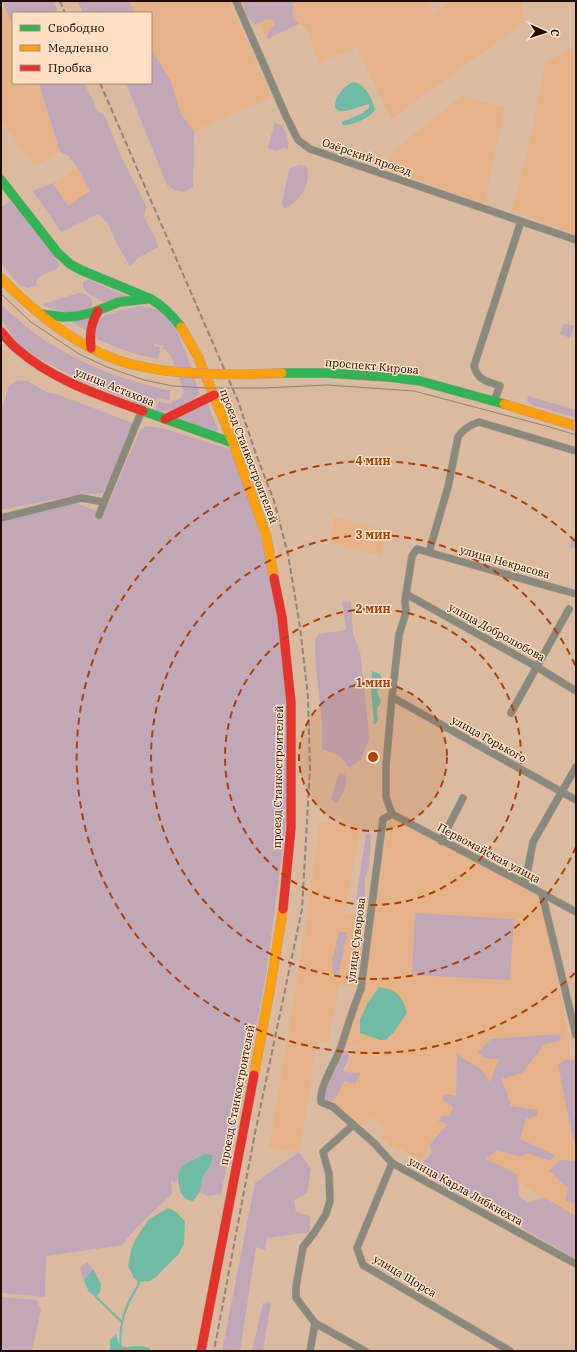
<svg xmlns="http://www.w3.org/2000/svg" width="577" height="1352" font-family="'IBM Plex Serif',serif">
	<rect width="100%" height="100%" fill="#dabaa0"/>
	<!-- built -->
	<path fill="#e6b389" d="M1,1h1l11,24v58h26l21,69 -26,14 -33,-47z
		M129,1h100l42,96 -77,34 -13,-17 -11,-35 -19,-30v-36h-17z
		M248,1h179l6,13 17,-13h72l2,22 -133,96 -34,-72 -38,16 -13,-36 -7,-3 -32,15z
		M576,46v188l-64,-23 21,-83 12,-65z
		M463,95l42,13 -21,95 -101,-35 10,-16 15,-13z
		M78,168l12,23 -22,15 -15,-23z
		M334,517l52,14 -4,25 -52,-14z
		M395,819l14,6 132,74 23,113 6,42 4,4 2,9v149l-141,-82 -13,26 -41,-21 4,-11 -11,-11 -11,9 -32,-25 27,-55 -12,-1 2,-5 -2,-3 17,-48 26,-168z
		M320,822l40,5 -15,86 14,3 -2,14 7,1 -8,57 -17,-3 -11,58 -11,-2 -18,111 -30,-4 37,-221z"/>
	<!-- green -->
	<path fill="#c1a8b9" d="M2,1h52l5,12h-46v12z
		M78,1h51l5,12h-51z
		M243,1h51l-2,16 7,7 -32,15 1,-8 7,-7 -2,-5 -8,1 -11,5 -8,-11z
		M151,49l19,30 11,35 13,17 -1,56 -9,5 -10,-2 -7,-5 -41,-102h25z
		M39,83h45l9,17 4,11 8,5 15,38 26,52 -2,11 12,23 2,7 -20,11 -8,8 -13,-22 -9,-21 -10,-9 -37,18 -28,-41 20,-8 15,23 22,-15 -12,-23 -10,-13 -8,-3z
		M275,121l2,4 3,-1c7,6 9,18 8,27l-3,-4 -8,4 -9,-3z
		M299,165l8,1c4,19 -6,35 -23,43l-2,-6 7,-34z
		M11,201c16,11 36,46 48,63l-1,4 -17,8 -5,5 1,4 -9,3 -7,-2 -20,-22v-57z
		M89,279l37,17 -21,6c-8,-4 -24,-9 -22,-20z
		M78,293c18,1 18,16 4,20 -8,2 -34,-3 -39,-9z
		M1,305c16,13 31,28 48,38 37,23 78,39 120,47l1,1v9l-13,-2 -3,8 -5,-1 -1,3 -68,-28 -42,-22 -17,-12 -11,-13 -9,-14z
		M138,306c10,1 19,2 27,9 15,12 28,60 35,79 -13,9 -29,22 -45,16l3,-8 14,2v-3c7,-1 9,-3 12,-9 -4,-10 -11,-40 -21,-44l1,-3 -10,-1v2l6,1 -1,9 -2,3c-21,-4 -40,-11 -60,-20 -3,-8 -1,-15 4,-22l21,-7z
		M89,318l-1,14 -21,-13z
		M564,323l10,3 -4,12 -10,-4z
		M18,380l10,1 20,12 8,1 77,29 -30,70 -32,3 -70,14v-98l8,-26z
		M528,396l48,14v8l-43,-13 -6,-4z
		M203,403l5,2 10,25 -4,2 -37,-13z
		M146,426l16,2 73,23 30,100 14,70 6,68 3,69 -1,57 -21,161 -14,73 -8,-2 -4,16 6,9 -25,122 -13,2 -8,-4 3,-16 7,-9 3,-12 -9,-1 -24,17 -2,7 -3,5 -4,-4 1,15 -35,33 -15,18 -76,11 -1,41 -44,-4v-771l75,-19 21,8v5l8,-4 35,-82z
		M573,536l3,1v12l-7,-2z
		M342,601l9,1 2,33 7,16 7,62 2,27 -8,20 -12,8 -9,-12 -18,-7c2,-28 -4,-55 -6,-83 -1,-9 -1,-18 -1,-27l4,-5 27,-4z
		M339,773l5,1 2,2c2,10 -4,21 -11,28l-4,-5z
		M369,833l2,3 -2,32 -4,9v21l-9,2 10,-65z
		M415,913l99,6 -4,61 -98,-5z
		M339,932h8l-8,42 -6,-1 -1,-12z
		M559,1034l2,7 -16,3 -23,29 -20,6 9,27 26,4 1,6 -12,3 -6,20 35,16 -5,6 -23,-8 -6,4 -24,-7 -11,9 31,15 2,22 8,7 17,-6 32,19v43l-67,-39 -3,-9 -9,1 -69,-39 -7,-8 11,-13 -2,-8 18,-20 -10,-3 4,-5h8l3,-9 -11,-8 2,-5 12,2 1,-42 25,16 8,12 9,-23 -15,-1 -6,-6 13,-13z
		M347,1050l2,7 -6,14 9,2 9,-1 -6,12 -11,-3 -6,13 -7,9h-3l-5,-7c8,-15 8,-36 24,-46z
		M566,1059l10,2v81l-3,-2 -15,-75z
		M299,1152l12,17 -4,24 -13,7 2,12 14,4v16l-43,6 -2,12 -9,-3 -16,104h-18l33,-168z
		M560,1160l16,1v42h-1l-10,-2 3,-13 -19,-17z
		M87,1262l6,7 -9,12 -4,-14z
		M1,1297l35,3 5,9 -9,42h-31z
		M271,1302l-8,49h-11l11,-48z"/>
	<!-- water -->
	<path fill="#71bba6" d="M353,82c12,1 20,18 22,28 -5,8 -23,16 -33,15v-3l21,-9 6,-5v-4c-7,1 -23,9 -28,7 -3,0 -4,-2 -6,-3 -1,-11 9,-22 18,-26z
		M372,671l8,3 3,7 -6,11 4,10 -4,7 1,12 -4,4 -3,-37z
		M379,987c18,3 23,8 28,26l-13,19 -8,8h-6l-20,-7v-14l8,-17z
		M204,1154l9,1 -3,12 -7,9 -3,16 -7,9c-3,-1 -7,-1 -9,-4 -5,-5 -8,-21 -4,-27 6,-8 16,-11 24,-16z
		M168,1208c10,3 9,7 17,13l-1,23 -6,11 -21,21 -7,5 -11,1 -5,-4 -6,-12 3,-16 4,-10 13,-20z
		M93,1269l8,15 -1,8 -4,5 -7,-5 -5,-11z
		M116,1334c3,18 10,12 24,12 3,0 7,1 10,2v3h-40v-11z"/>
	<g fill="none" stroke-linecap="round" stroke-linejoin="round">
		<!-- stream -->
		<path stroke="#71bba6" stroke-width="2" d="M96,1297l26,25
			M121,1347c-2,-13 1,-30 7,-43 3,-8 9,-14 11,-22"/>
		<!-- street casing -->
		<g stroke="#b49c88" stroke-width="8">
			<path id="street" d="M236,1l50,115 12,24 12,9 266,91
				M494,401l6,-15c-13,-5 -22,-5 -26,-20l47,-145
				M99,515l43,-105
				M1,518l80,-20 23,4
				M429,552l19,-65 10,-50c5,-8 12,-12 21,-15l97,29
				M406,594l131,73 39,24
				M392,697l184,103
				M511,713l58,-104
				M392,814l-9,5 -22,170c-8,19 -13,36 -19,55 -5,17 -23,41 -21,58l12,5 41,36 18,20 184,101
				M392,814l-6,-17v-31l6,-69 7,-62 7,-23 -1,-11 7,-45 5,-7 159,45
				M392,814l133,70 51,28
				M441,841l22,-43
				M525,884l8,-42 43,-75
				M542,894l34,141
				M353,1125l-30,27 6,22 1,27 -4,13 -12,19 -11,14 -7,40v11l19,25 50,28
				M392,1163l-35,85 6,17 147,86
				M310,1351l5,-28"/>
		</g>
		<!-- fast casing -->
		<g stroke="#b49c88" stroke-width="10">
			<path id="fast" d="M1,180l57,73 12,11 11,6 70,29c12,7 21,16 30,28
				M40,314l24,3 14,-1 16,-4 25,-10 28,-3
				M282,373h43l64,4 31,4 84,23
				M143,411l90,32"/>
		</g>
		<!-- slow casing -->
		<g stroke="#b49c88" stroke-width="10">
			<path id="slow" d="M1,278c33,34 71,65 116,82 14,5 28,7 42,10
				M181,327l17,30 35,86 33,92 8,43
				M504,404l72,22
				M254,1075l16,-86 13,-80"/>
		</g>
		<!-- jam casing -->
		<g stroke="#b49c88" stroke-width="10">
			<path id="jam" d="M1,332c5,5 9,11 15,16 36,32 83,47 127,63
				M91,348c-2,-14 0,-25 7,-37
				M165,419l49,-24
				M274,578l8,39 9,86v125l-8,81
				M201,1351l53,-276"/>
		</g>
		<!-- street -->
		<use href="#street" stroke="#8b897c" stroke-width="7"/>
		<!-- fast -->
		<use href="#fast" stroke="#30b455" stroke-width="9"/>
		<!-- slow -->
		<use href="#slow" stroke="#ff9f0a" stroke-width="9"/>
		<!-- jam -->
		<use href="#jam" stroke="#e5322d" stroke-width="9"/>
		<!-- tram -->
		<path stroke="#948676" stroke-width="1" d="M1,294l30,28 48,32 28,13 37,13 29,6 33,2h58l63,-3 87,6 136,36 26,8"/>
		<!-- rail -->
		<path stroke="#948676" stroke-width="2" stroke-dasharray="6 3" stroke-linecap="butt" d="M60,1l5,12
			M100,83l138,318 18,53 18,47 14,53 12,73 8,70 2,72 -8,140 -47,224 -41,218"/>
		<!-- slow-bridge casing -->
		<g stroke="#b49c88" stroke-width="10" stroke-linecap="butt">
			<path id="slow-bridge" d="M159,370c41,5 82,5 123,3"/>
		</g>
		<!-- slow-bridge -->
		<use href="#slow-bridge" stroke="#ff9f0a" stroke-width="9"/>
	</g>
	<!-- distance rings -->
	<circle cx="373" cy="757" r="74" fill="#ac4208" fill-opacity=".12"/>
	<g fill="none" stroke="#ac4208" stroke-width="2" stroke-dasharray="7 5">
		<circle cx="373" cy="757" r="74"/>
		<circle cx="373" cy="757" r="148"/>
		<path d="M576 847A222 222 0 1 1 576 667"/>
		<path d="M575 973A296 296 0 1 1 575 541"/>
	</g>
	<g text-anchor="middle" stroke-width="3" stroke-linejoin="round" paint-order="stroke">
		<!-- street labels -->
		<g font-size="11" fill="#200c00" stroke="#ffe0c7">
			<text transform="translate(367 157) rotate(19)" y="4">Озёрский проезд</text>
			<text transform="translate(372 366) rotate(5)" y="4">проспект Кирова</text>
			<text transform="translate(115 387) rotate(22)" y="4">улица Астахова</text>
			<text transform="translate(249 456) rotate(69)" y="4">проезд Станкостроителей</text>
			<text transform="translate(505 562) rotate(16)" y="4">улица Некрасова</text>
			<text transform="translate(497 632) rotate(29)" y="4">улица Добролюбова</text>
			<text transform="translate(489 739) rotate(29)" y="4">улица Горького</text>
			<text transform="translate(278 777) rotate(-89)" y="4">проезд Станкостроителей</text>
			<text transform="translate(489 853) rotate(28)" y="4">Первомайская улица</text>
			<text transform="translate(356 940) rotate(-83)" y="4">улица Суворова</text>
			<text transform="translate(237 1095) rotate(-79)" y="4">проезд Станкостроителей</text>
			<text transform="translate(466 1191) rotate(29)" y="4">улица Карла Либкнехта</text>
			<text transform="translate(405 1276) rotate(31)" y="4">улица Щорса</text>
		</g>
	</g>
	<circle cx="373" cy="757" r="6" fill="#ac4208" stroke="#ffe0c7" stroke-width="2"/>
	<g font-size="12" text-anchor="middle" font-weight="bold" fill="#ac4208" stroke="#ffe0c7" stroke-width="3" stroke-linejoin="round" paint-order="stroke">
		<text x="373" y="465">4 мин</text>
		<text x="373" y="539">3 мин</text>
		<text x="373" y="613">2 мин</text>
		<text x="373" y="687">1 мин</text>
	</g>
	<!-- border -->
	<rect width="577" height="1352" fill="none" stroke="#200c00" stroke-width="4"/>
	<!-- legend -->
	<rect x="12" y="12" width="140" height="72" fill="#ffe0c7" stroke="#a68b77"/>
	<rect x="20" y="25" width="20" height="6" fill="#30b455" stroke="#a68b77"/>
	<text x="48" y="32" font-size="12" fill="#200c00">Свободно</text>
	<rect x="20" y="45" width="20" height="6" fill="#ff9f0a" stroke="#a68b77"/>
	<text x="48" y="52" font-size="12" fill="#200c00">Медленно</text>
	<rect x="20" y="65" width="20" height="6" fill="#e5322d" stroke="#a68b77"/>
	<text x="48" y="72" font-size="12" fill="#200c00">Пробка</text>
	<!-- north arrow -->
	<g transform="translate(545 32) rotate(93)" stroke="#ffe0c7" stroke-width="3" paint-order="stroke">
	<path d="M0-3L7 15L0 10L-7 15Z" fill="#200c00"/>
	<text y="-6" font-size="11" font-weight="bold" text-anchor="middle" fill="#200c00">С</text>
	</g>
</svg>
